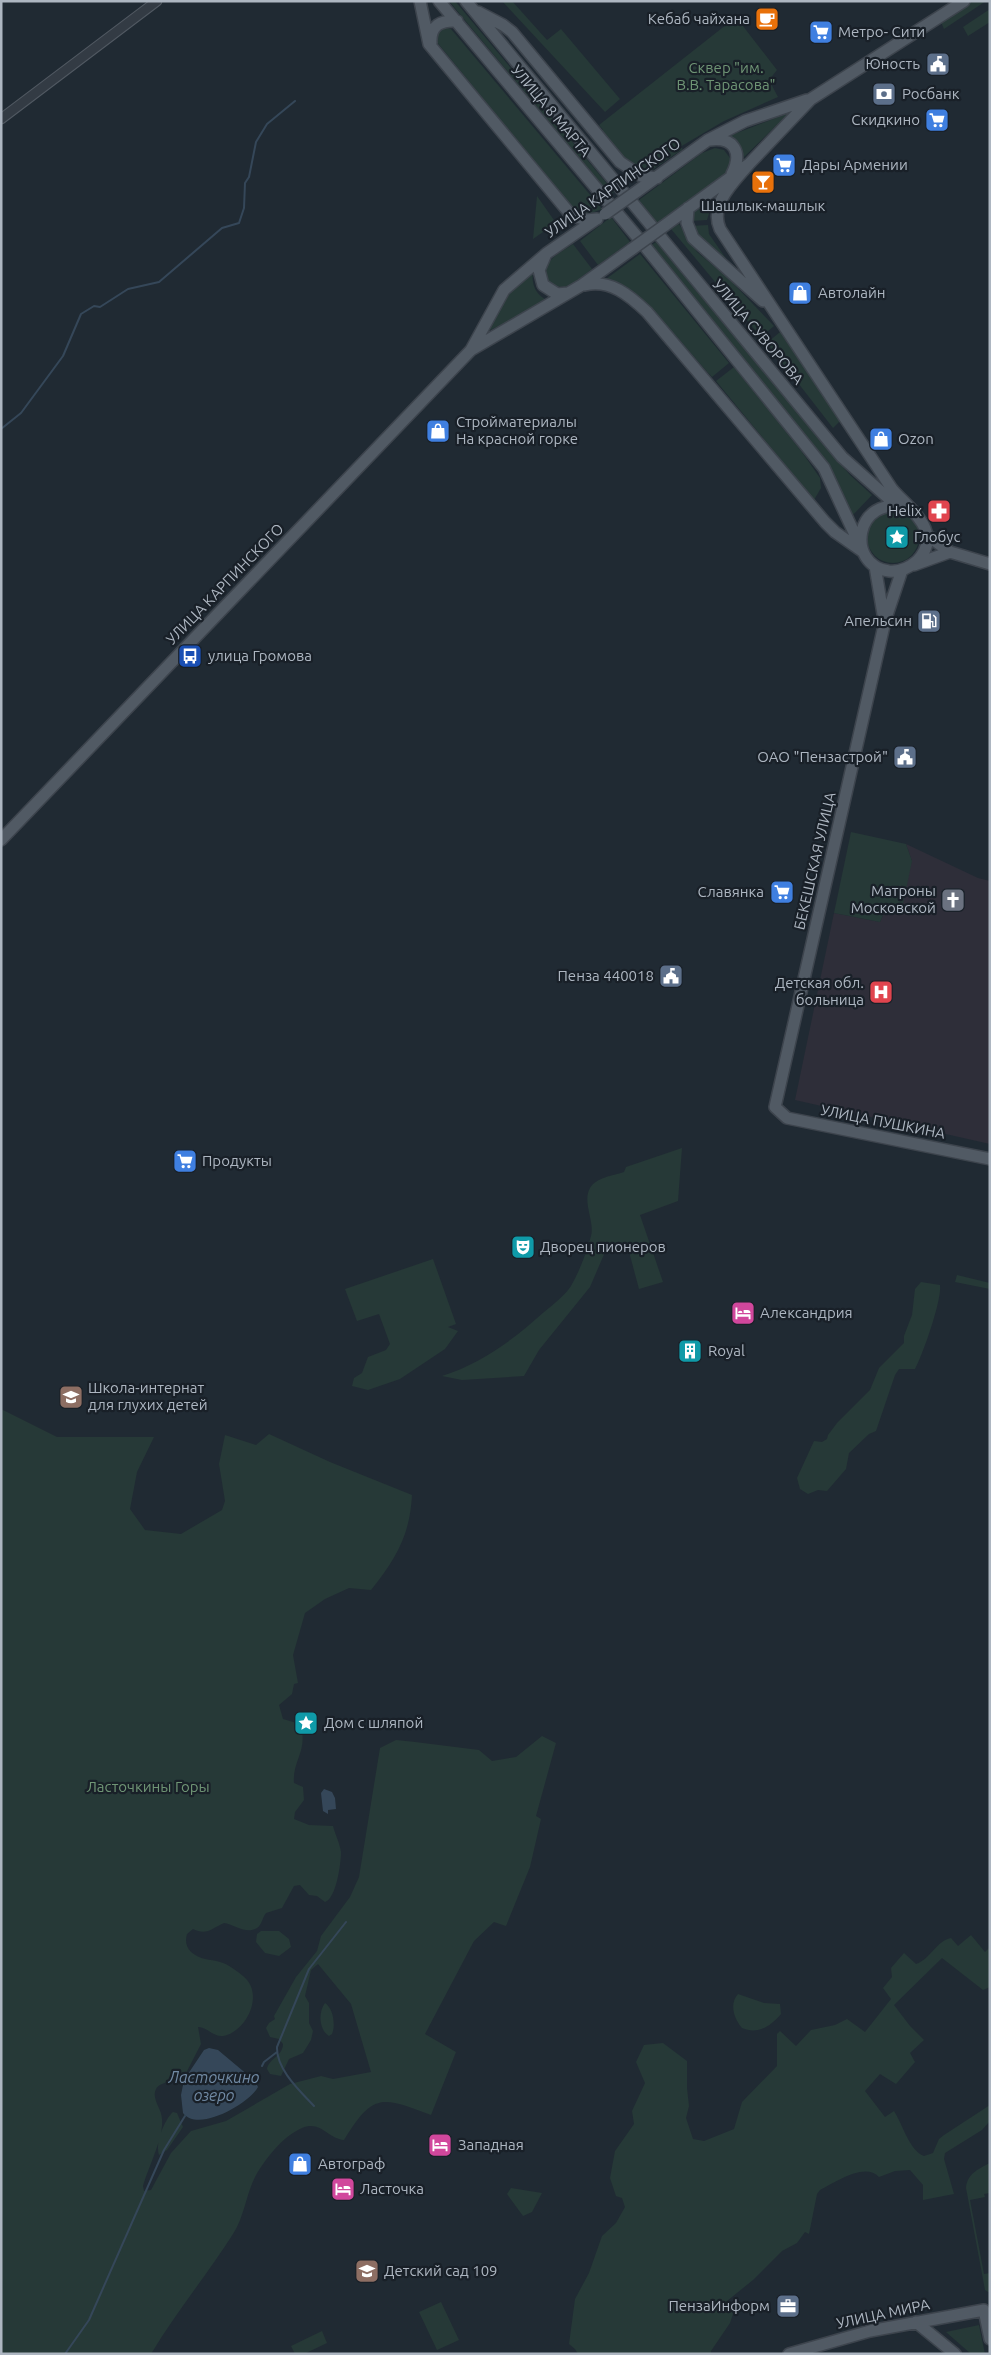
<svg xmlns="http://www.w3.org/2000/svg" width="991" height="2355" font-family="Ubuntu,sans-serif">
	<rect width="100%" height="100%" fill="#202a33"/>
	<!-- medical -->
	<path fill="#2e2e39" d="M906,844l72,34 12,3v263l-195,-44 39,-187 46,9 6,-14 12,-4 14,-43z"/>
	<!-- green -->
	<path fill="#263937" d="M449,1h6l159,191 -4,3z
		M502,1h10l35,39 14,-11 59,70 -15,13z
		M973,1h13l-42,28 -3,-7z
		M990,9v13l-22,14 -5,-9z
		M736,17l41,53 -8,10 9,17 -54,24 -44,26 3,2 -34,23h-4l-18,-11 -26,-30 2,-1 -4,-5z
		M444,27l7,2 151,180 -15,6 -12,-4 -139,-170v-10z
		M789,113l-45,44 -5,-13 -10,-8z
		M715,148l9,2 6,8v8l-4,7 -70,52 -17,-25 63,-47z
		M537,196l19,27 -23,16z
		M713,200l-6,20 -16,1 2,-8z
		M611,217l19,25 -32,23 -18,-24z
		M679,224l18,28 29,24 48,50 -13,11 -90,-108z
		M708,225l1,9 25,36 -22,-19 -22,-25z
		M656,242l173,209 21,24 22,20 -20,21 -13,-31 -10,-17 -179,-222z
		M573,244l19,25c-17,12 -26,26 -46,12 -3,-22 11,-26 27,-37z
		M640,254l89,109 -17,14c-26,-28 -70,-87 -106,-98z
		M533,269c-2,16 2,26 17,33l-64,30 18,-32z
		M780,332l60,89 -7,7 -66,-85z
		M734,367l68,85 18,26 1,10 -7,12 -98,-119z
		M867 537a26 26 0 1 1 52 0a26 26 0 1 1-52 0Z
		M851,832l55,12 6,17 -9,43 -17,4 -6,14 -46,-9z
		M682,1148l-4,53 -38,14 23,67 -24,7 -11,-41 -23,4 -15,35 -51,63 -15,26 -62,4 -20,-4c40,-13 71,-36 102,-64 9,-7 21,-17 27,-26 9,-16 15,-32 20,-50 4,-14 -9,-34 -1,-48 7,-11 22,-12 34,-16l2,-5z
		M433,1259l23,65 -8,3 10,4 -13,18 -45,30 -32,11 -16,-4 2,-8 8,-5 6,-16 18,-7 4,-6 -11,-30 -22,7 -12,-32z
		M957,1275l33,8v6l-35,-7z
		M921,1282l19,3c2,15 -17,69 -25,84h-16l-4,6 -19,56 -7,3 -20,19 -3,16 -19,22 -9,-1 -10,4 -8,-5 -3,-11 17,-37 8,1 5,-3 1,-4 9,-12 33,-33 9,-22 25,-25v-7l8,-21 3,-26z
		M1,1409l56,28h97l-17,35 -7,37 15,21 36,4 41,-24 3,-9 -6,-37 6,-29 31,10 13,-11 61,28 82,33c-2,40 -16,64 -41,95l-22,-2 -24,11 -20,14 -12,42 5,28 -4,1 -2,10 -13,11 4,14 17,5c9,26 -8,36 -6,59l9,4 1,13 -9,12 -1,7 15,6 24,1c2,8 7,18 8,26 0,12 -5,47 -16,50l-8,-6 -8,-1 -9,-10 -6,1 -12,22 -16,5c-4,5 -4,12 -9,15 -11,7 -23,-4 -33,-5 -12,5 -17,13 -31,6l-6,5c-2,7 -1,13 4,18 9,8 19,7 29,10 8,2 17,9 23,14 22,17 4,56 -20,60 -10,1 -16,-9 -25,-9l3,17 -17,33c-7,6 -23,3 -28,12 -5,10 6,20 6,30 2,18 -14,49 -19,67l1,5 7,-1 20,-37 20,-22 35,-10 64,-37 31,-8 12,3 38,-7 -20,-68 -33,-40 -7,6 -6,26 4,7v20l4,8 -2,9 -8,13 -14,6 -8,17 -11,-2 -3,-5c2,-11 16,-13 16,-25l-4,-5 -9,-2 -4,-9 3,-5 6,-4 -1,-3 22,-39 21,-26 4,-15 29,-39 9,-20 21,-129 16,-8 19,2 64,8 13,11 24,-4 26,-21 14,7 -20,73 5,3 -11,48 -24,59 -12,-4 -20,19 -49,93 31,18 -25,63c-50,-19 -58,-22 -87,25 -16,-1 -23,-20 -42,-12 -19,8 -37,31 -47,49 -9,18 -11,40 -22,57 -26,41 -57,78 -82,120h-150z
		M261,1931h18l10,8 2,8 -12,9 -14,-3 -9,-11 1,-8z
		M971,1935l14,17 5,-5v40l-7,3 -41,-32 -48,47 16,21 14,14 -14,13 5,9 -19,22 -16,-10 -15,17 20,26 9,-6c9,14 15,39 30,45l9,-3 6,-14 5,-4 46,-30v16l-8,9 -37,23 -1,6 10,35 -31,6v-15l-13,-15 -15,1 -16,6c-14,-15 -43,5 -59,13l-3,4 -8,40 -4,-2 -8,11 -15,8 -29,29 -26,21 6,13 -3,9 -19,28v3h-133l-3,-5 -6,-5 6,-45 14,-26 13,-37 14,-13 9,-16 -3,-9 -6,-2 -6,-18 5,-27 19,-27 -2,-13 13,-28 -9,-21 8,-17 19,-2 24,18v27l2,18 -3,12 7,21 11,2 30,-12 8,-27 35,-36v-32l3,-3 16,15 15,-16 24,-5 12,-6 18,13 26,-33 -8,-11 9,-11 -1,-9 13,-15 12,11c15,-5 20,-23 35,-26l7,8z
		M738,1994l26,9 16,1 1,10c-10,12 -23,21 -39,14 -8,-9 -13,-24 -4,-34z
		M325,2003c8,5 11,22 7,31l-3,2c-10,-6 -11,-24 -4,-33z
		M173,2112l4,1 6,14 -16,23 -8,5c-4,-11 5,-35 14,-43z
		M990,2163v30l-6,1 1,3 -15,3 14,74 6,-1v19h-2l-3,-2 -19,-102c1,-14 12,-19 24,-25z
		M511,2188l31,5 -10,19 -9,4 -16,-22z
		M441,2302l18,38 -22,10 -18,-38z
		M979,2325l6,29h-14l-25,-22z
		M322,2331l5,12 -23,11h-9l-4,-8z"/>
	<!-- water -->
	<path fill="#354759" d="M324,1789l8,3 3,6 1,11 -8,1v4l-5,-3 -2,-18z
		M209,2048l9,2 37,31 3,6c-9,17 -60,46 -75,26l-2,-18 3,-15 20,-30z"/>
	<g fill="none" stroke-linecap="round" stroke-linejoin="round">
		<!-- stream -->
		<path stroke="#354759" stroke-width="2" d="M1,429l20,-16 42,-57 18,-42 13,-8 6,1 28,-18 31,-7 63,-54 17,-5 5,-15 1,-25 4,-6 7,-35 11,-18 28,-23
			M262,2066l2,-4 13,-10
			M314,2106c-14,-15 -38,-37 -37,-59l32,-78 37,-47
			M65,2354l24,-34 75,-170 21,-34"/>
		<!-- tertiary casing -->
		<g stroke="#515962" stroke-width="11">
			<path id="tertiary" d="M1,119l156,-118"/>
		</g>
		<!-- primary casing -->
		<g stroke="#3d444d" stroke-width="14">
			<path id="primary" d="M420,1l9,43 142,171 15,5 11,-1
				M439,1l200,238 185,229 39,84
				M466,1l376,456 54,48
				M478,12l25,13 9,7 108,130 21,14 16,2
				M431,43c-1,-18 10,-23 26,-22
				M710,140c24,-3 33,12 22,34
				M749,164c-15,18 -40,40 -29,65l172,260c17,20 53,43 25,72 -8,7 -17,11 -28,10 -44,-5 -35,-78 19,-63
				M636,192l72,-52 37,-19 62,-21
				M688,208l-1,15 6,15 70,63
				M664,226l85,-62 62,-65 153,-98
				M545,256l-6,14 4,15 14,9 11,-1
				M585,285c25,-6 44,10 62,27l178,210 10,10 27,19
				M471,350l33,-60 43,-37 48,-33
				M927,535l23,17 40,12
				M914,565l36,-13
				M875,566l9,54
				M902,570l-17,51 -110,486 12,11 203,41
				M1,840l470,-490 111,-65 50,-36
				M916,2322l39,32
				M789,2354l81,-23 114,-21 6,29"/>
		</g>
		<!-- tertiary -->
		<use href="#tertiary" stroke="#333b44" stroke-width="9"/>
		<!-- primary -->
		<use href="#primary" stroke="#515a64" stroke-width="11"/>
		<!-- primary-bridge casing -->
		<g stroke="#3d444d" stroke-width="14" stroke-linecap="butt">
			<path id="primary-bridge" d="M605,214l31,-22
				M632,249l32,-23"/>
		</g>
		<!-- primary-bridge -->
		<use href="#primary-bridge" stroke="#515a64" stroke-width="11"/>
	</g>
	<!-- icons -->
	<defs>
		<g id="cafe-square" transform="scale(1.25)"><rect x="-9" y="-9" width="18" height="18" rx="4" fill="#e8710a" stroke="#192028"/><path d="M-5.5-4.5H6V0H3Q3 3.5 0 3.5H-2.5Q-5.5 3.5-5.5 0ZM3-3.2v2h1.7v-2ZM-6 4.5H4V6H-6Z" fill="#fff"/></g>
		<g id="supermarket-square" transform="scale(1.25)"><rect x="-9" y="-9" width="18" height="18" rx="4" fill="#3f7fe0" stroke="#192028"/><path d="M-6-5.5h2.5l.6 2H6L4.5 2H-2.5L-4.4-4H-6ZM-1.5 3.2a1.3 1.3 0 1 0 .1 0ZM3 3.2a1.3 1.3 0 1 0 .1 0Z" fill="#fff"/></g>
		<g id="civic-square" transform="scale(1.25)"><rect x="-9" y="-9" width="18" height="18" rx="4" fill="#5c6f8a" stroke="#192028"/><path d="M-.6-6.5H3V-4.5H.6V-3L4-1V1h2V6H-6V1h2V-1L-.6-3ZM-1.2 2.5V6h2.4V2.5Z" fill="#fff"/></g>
		<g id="bank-square" transform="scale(1.25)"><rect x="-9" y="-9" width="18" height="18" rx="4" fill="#5c6f8a" stroke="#192028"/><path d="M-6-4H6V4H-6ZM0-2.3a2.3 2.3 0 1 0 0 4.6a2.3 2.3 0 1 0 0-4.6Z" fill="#fff"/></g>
		<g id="bar-square" transform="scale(1.25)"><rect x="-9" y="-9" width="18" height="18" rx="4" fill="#e8710a" stroke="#192028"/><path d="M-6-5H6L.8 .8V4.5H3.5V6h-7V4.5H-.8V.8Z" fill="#fff"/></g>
		<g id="shop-square" transform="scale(1.25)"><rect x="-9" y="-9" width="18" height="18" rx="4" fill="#3f7fe0" stroke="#192028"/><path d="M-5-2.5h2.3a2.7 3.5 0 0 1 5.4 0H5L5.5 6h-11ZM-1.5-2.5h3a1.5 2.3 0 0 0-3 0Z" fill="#fff"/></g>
		<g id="pharmacy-square" transform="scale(1.25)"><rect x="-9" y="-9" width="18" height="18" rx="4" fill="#e0444e" stroke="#192028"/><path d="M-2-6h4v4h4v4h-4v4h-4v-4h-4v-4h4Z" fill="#fff"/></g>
		<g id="sight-square" transform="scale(1.25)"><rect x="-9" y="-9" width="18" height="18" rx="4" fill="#0f9aa8" stroke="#192028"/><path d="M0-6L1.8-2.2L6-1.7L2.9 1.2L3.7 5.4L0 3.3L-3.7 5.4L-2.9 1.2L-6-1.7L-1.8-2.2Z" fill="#fff"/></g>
		<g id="fuel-square" transform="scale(1.25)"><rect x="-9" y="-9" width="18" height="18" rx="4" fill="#5c6f8a" stroke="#192028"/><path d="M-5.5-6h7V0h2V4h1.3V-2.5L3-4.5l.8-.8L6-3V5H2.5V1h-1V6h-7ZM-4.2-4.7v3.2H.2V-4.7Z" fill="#fff"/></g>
		<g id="bus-square" transform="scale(1.25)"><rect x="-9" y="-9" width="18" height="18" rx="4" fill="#1a4fb4" stroke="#192028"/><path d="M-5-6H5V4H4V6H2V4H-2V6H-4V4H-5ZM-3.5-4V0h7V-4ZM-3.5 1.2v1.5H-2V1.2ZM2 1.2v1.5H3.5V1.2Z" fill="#fff"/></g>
		<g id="church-square" transform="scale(1.25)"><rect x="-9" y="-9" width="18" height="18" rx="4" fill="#6b7280" stroke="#192028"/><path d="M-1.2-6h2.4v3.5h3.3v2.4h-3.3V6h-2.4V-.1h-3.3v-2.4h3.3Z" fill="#fff"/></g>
		<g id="hospital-square" transform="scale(1.25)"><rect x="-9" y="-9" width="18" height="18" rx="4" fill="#e0444e" stroke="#192028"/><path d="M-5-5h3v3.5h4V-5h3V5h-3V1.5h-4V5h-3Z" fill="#fff"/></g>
		<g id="theatre-square" transform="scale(1.25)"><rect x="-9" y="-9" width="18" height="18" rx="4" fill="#0f9aa8" stroke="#192028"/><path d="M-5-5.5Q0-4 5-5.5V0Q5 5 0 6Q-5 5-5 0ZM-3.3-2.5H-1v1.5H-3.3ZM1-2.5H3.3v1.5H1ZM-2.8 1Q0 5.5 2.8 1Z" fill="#fff"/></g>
		<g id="hotel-square" transform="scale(1.25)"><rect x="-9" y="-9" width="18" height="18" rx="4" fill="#d1479c" stroke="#192028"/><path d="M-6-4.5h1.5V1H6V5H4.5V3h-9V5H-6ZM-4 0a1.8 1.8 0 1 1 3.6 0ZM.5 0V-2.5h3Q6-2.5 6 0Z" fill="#fff"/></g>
		<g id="building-square" transform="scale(1.25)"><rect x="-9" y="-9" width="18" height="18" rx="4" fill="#0f9aa8" stroke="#192028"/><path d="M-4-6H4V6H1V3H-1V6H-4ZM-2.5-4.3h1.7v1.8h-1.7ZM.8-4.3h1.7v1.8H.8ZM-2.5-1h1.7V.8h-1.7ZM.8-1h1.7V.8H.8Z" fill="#fff"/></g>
		<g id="school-square" transform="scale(1.25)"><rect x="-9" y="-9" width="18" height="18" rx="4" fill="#8d6e63" stroke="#192028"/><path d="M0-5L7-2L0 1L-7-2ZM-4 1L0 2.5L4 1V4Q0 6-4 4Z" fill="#fff"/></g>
		<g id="office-square" transform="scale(1.25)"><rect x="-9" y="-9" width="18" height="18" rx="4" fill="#5c6f8a" stroke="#192028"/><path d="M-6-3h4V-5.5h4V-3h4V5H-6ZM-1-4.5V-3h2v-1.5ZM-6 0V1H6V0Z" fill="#fff"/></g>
	</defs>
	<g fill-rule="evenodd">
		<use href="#cafe-square" x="767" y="19"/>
		<use href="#supermarket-square" x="821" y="32"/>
		<use href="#civic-square" x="938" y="64"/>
		<use href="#bank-square" x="884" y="94"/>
		<use href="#supermarket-square" x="937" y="120"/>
		<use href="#supermarket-square" x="784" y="165"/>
		<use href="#bar-square" x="763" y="182"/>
		<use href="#shop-square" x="800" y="293"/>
		<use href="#shop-square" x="438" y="431"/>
		<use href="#shop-square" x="881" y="439"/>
		<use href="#pharmacy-square" x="939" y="511"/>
		<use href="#sight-square" x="897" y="537"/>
		<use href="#fuel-square" x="929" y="621"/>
		<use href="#bus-square" x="190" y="656"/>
		<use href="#civic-square" x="905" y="757"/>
		<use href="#supermarket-square" x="782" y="892"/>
		<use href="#church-square" x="953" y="900"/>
		<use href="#civic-square" x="671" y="976"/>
		<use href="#hospital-square" x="881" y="992"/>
		<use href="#supermarket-square" x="185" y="1161"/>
		<use href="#theatre-square" x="523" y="1247"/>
		<use href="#hotel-square" x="743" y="1313"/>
		<use href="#building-square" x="690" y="1351"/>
		<use href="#school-square" x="71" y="1397"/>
		<use href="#sight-square" x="306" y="1723"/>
		<use href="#hotel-square" x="440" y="2145"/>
		<use href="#shop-square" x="300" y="2164"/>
		<use href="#hotel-square" x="343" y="2189"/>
		<use href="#school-square" x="367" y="2271"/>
		<use href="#office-square" x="788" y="2306"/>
	</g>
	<g text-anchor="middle" stroke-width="4.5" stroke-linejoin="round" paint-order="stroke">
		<!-- poi labels -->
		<g font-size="15" fill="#adb6c1" stroke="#192028" text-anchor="start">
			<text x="750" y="24" text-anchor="end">Кебаб чайхана</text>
			<text x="838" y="37">Метро- Сити</text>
			<text x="920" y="69" text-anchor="end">Юность</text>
			<text x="902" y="99">Росбанк</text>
			<text x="920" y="125" text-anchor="end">Скидкино</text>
			<text x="802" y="170">Дары Армении</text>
			<text x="763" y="211" text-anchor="middle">Шашлык-машлык</text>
			<text x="818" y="298">Автолайн</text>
			<text x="456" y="427">Стройматериалы<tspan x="456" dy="17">На красной горке</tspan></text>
			<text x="898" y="444">Ozon</text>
			<text x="922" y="516" text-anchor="end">Helix</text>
			<text x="914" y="542">Глобус</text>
			<text x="912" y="626" text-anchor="end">Апельсин</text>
			<text x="208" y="661">улица Громова</text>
			<text x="888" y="762" text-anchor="end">ОАО "Пензастрой"</text>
			<text x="936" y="896" text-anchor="end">Матроны<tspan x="936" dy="17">Московской</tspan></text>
			<text x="764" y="897" text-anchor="end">Славянка</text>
			<text x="654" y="981" text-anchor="end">Пенза 440018</text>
			<text x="864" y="988" text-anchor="end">Детская обл.<tspan x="864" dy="17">больница</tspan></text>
			<text x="202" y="1166">Продукты</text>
			<text x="540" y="1252">Дворец пионеров</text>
			<text x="760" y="1318">Александрия</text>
			<text x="708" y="1356">Royal</text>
			<text x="88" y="1393">Школа-интернат<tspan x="88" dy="17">для глухих детей</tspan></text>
			<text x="324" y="1728">Дом с шляпой</text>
			<text x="458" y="2150">Западная</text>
			<text x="318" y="2169">Автограф</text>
			<text x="360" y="2194">Ласточка</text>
			<text x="384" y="2276">Детский сад 109</text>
			<text x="770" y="2311" text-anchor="end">ПензаИнформ</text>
		</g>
		<!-- park labels -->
		<g font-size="15" fill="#6f9575" stroke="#192028">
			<text x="726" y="73">Сквер "им.<tspan x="726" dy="17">В.В. Тарасова"</tspan></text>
			<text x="148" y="1792">Ласточкины Горы</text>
		</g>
		<!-- street labels -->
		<g font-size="15" fill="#adb6c1" stroke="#192028">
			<text transform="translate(551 111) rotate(50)" y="5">УЛИЦА 8 МАРТА</text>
			<text transform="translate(613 188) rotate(-35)" y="5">УЛИЦА КАРПИНСКОГО</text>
			<text transform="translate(758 332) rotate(50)" y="5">УЛИЦА СУВОРОВА</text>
			<text transform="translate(225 584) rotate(-46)" y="5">УЛИЦА КАРПИНСКОГО</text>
			<text transform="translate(815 861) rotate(-77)" y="5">БЕКЕШСКАЯ УЛИЦА</text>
			<text transform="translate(883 1122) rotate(11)" y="5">УЛИЦА ПУШКИНА</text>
			<text transform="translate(883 2314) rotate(-12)" y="5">УЛИЦА МИРА</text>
		</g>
		<!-- water labels -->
		<g font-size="16" font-style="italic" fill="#7089a3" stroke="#192028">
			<text x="214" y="2083">Ласточкино<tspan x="214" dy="18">озеро</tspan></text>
		</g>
	</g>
	<!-- border -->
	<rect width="991" height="2355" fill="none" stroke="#adb6c1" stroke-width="5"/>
</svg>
